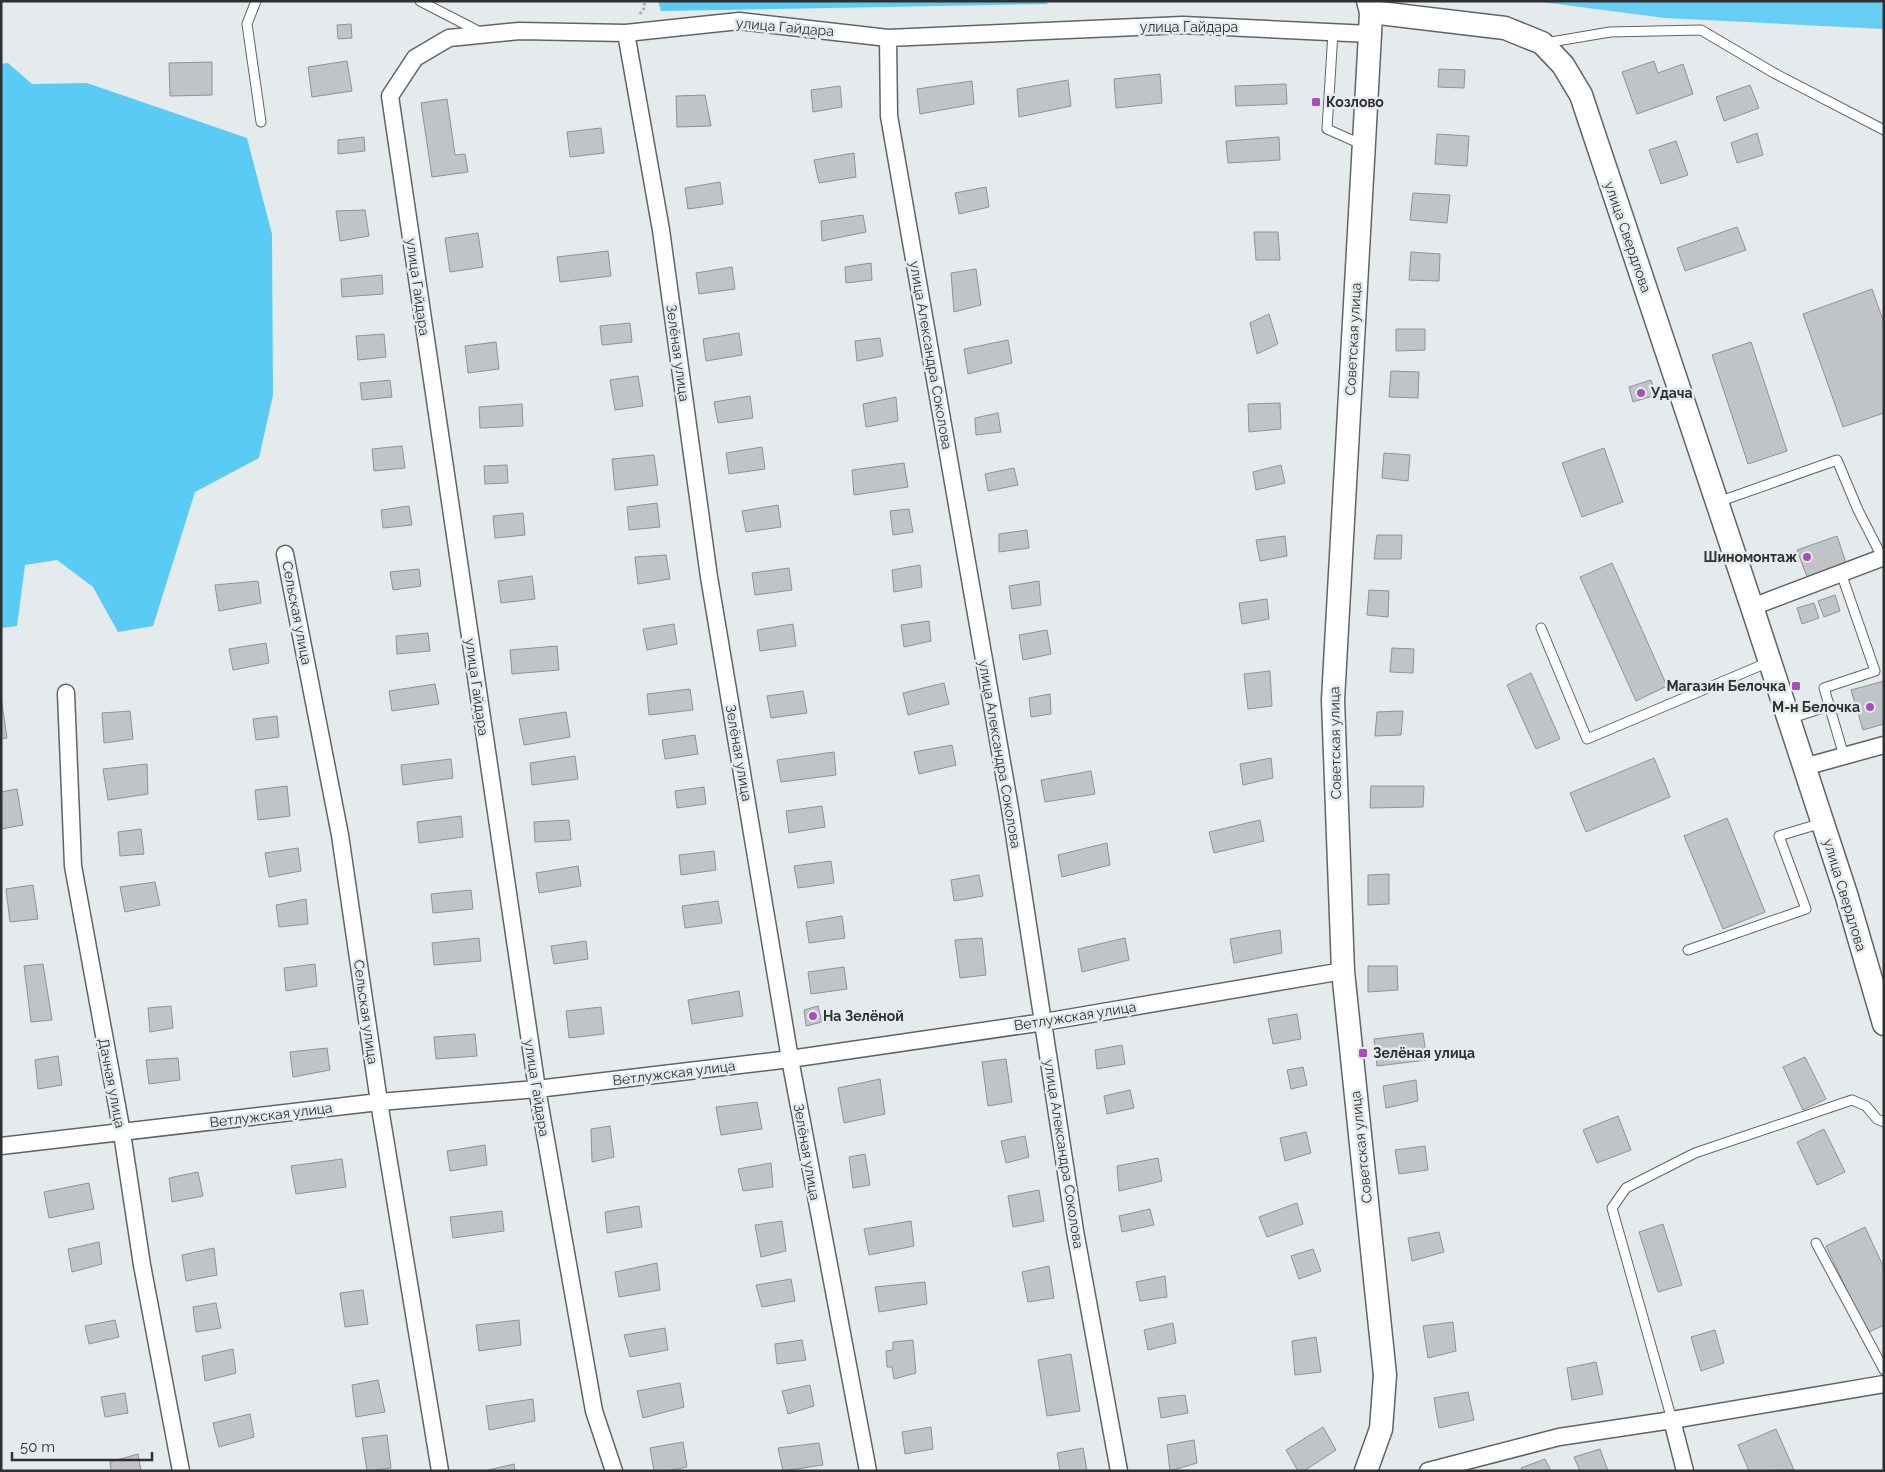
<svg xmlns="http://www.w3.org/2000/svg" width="1885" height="1472" font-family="Raleway,sans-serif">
	<rect width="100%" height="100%" fill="#e5eaec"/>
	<!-- green -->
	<path fill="#68cdf5" d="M1534,1h350v28l-219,-11z"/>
	<!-- forest -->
	<path fill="#5acbf5" d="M658,1h385l6,3 -388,7z
		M8,63l24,21 55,-1 160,55 25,96 1,161 -14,63 -64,34 -42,134 -35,6 -25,-45 -36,-27 -32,5 -8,61 -16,2v-564z"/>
	<!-- building -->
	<path fill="#c1c4c7" stroke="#8f9295" d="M351,24l1,14 -14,1 -1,-14z
		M347,61l5,30 -40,6 -4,-30z
		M1654,61l4,12 25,-9 10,30 -56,20 -15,-42z
		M212,62v33l-42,1 -1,-33z
		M1439,69l26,1 -1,18 -26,-1z
		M1160,74l2,29 -46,5 -2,-29z
		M1068,80l3,26 -52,11 -2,-28z
		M972,81l2,23 -54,10 -3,-25z
		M1286,84l1,20 -51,2 -1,-20z
		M1750,85l9,23 -35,13 -8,-24z
		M840,86l2,21 -29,5 -2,-22z
		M705,95l6,31 -34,1 -1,-31z
		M447,99l8,56 10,-1 3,18 -36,5 -11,-74z
		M601,128l3,25 -34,4 -3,-25z
		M1757,133l6,22 -26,8 -6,-20z
		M1437,134l32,2 -2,30 -32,-2z
		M364,137l1,14 -27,3v-14z
		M1279,137l1,23 -52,3 -2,-22z
		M1676,141l12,34 -27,9 -12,-34z
		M854,153l2,24 -37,6 -5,-23z
		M720,182l3,22 -35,5 -3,-21z
		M986,187l3,20 -30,7 -4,-21z
		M1413,193l37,2 -3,28 -37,-3z
		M365,210l4,26 -29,5 -4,-30z
		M863,215l3,17 -44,9 -1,-20z
		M1737,227l9,23 -61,21 -8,-23z
		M1254,232h24l2,28h-24z
		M478,233l5,34 -33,5 -5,-34z
		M608,251l3,25 -51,6 -3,-25z
		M1411,252l29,2 -1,27 -30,-1z
		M871,263l1,17 -26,3 -1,-16z
		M732,267l3,22 -36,5 -3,-21z
		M976,269l5,36 -27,7 -3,-39z
		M382,275l1,19 -41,3 -1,-18z
		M1872,289l12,34v90l-41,14 -40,-113z
		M1269,314l9,30 -21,10 -7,-31z
		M630,323l2,19 -30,3 -2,-19z
		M1396,329h29v21l-29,1z
		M739,333l3,22 -36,6 -3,-22z
		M384,334l2,23 -28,3 -2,-24z
		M880,338l3,18 -26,5 -2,-20z
		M1008,340l4,23 -44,11 -4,-25z
		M496,342l3,27 -31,4 -3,-27z
		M1751,342l36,109 -39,13 -36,-109z
		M1391,371l28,1 -1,26 -29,-1z
		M638,376l5,30 -28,4 -5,-30z
		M390,380l2,17 -30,3 -2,-17z
		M1651,380l5,15 -23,7 -4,-15z
		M750,396l3,22 -35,5 -4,-21z
		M896,397l2,24 -32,6 -3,-23z
		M1280,403l1,26 -32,3 -1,-28z
		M522,404l1,22 -43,2 -1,-21z
		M998,413l3,19 -25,3 -1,-17z
		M402,446l3,22 -31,3 -2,-22z
		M762,447l3,22 -36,5 -3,-21z
		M1604,448l19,54 -41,15 -20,-54z
		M1384,453l26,2 -2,26 -26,-3z
		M654,455l4,30 -43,5 -3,-31z
		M904,463l4,24 -54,8 -2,-25z
		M507,465l1,18 -23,1 -1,-18z
		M1281,465l4,18 -29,7 -3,-18z
		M1014,468l4,17 -30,6 -3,-17z
		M657,503l3,24 -31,3 -2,-23z
		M778,505l3,22 -35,5 -4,-21z
		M409,506l3,19 -29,3 -2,-18z
		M909,509l4,23 -20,3 -3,-24z
		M523,513l2,22 -30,3 -2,-22z
		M1027,530l2,18 -30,4v-18z
		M1377,535h25l-1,24h-27z
		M1285,536l2,20 -27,5 -4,-21z
		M1837,536l9,27 -39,14 -10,-27z
		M666,555l4,24 -32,5 -3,-27z
		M1612,563l55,123 -31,15 -56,-124z
		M920,565l2,22 -28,5 -2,-22z
		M789,568l3,22 -37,5 -3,-22z
		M419,569l2,17 -28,4 -3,-18z
		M532,576l3,23 -34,4 -3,-22z
		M258,581l3,22 -42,8 -4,-26z
		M1039,581l2,24 -29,4 -3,-23z
		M1369,590l20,1 -1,26 -21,-2z
		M1835,595l5,16 -16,6 -6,-16z
		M1267,599l2,20 -27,5 -3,-21z
		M1814,603l5,15 -17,6 -5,-16z
		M929,621l2,20 -27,6 -3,-22z
		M674,624l3,20 -30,6 -4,-21z
		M793,624l3,22 -36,5 -3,-21z
		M1047,630l4,24 -28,6 -4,-25z
		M428,633l2,18 -33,3 -1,-18z
		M266,643l3,20 -36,7 -4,-21z
		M557,646l2,24 -47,4 -2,-24z
		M1392,648l22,1 -1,24 -23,-1z
		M1270,671l2,35 -24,3 -4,-35z
		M1531,673l29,66 -24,10 -29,-64z
		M1884,681v43l-21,6 -12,-40z
		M944,683l5,21 -41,11 -5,-22z
		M435,684l4,20 -47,7 -3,-20z
		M690,689l3,21 -44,5 -2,-21z
		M803,691l4,22 -36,5 -4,-22z
		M1050,694l1,20 -20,3 -2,-19z
		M1,697l6,41 -6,1z
		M130,711l3,28 -29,4 -2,-30z
		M1403,711l-2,24 -26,1 2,-24z
		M566,712l4,25 -46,8 -5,-26z
		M277,716l2,21 -23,3 -3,-21z
		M695,735l3,19 -33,5 -3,-19z
		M952,745l4,20 -37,9 -5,-22z
		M834,752l2,23 -55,7 -4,-22z
		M575,756l3,23 -46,6 -2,-22z
		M1271,758l2,20 -30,7 -3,-21z
		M1654,758l16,39 -84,35 -16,-39z
		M451,759l2,19 -50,7 -2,-20z
		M147,764l1,30 -40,6 -5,-31z
		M1091,771l4,23 -50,8 -4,-22z
		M287,786l3,30 -32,4 -3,-30z
		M1371,786h53l-1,21 -53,1z
		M704,787l2,17 -29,4 -2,-17z
		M17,789l6,36 -22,4v-37z
		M822,806l3,21 -36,6 -3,-22z
		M461,816l2,21 -44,6 -2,-21z
		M1727,818l38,94 -42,17 -39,-93z
		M569,820l2,20 -36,2 -1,-20z
		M1260,820l4,21 -50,12 -5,-21z
		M141,829l3,25 -24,2 -2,-24z
		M1107,843l3,22 -48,12 -4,-22z
		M298,848l3,23 -32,6 -4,-24z
		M714,851l2,19 -35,5 -2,-20z
		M831,861l3,22 -36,5 -4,-22z
		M578,866l3,20 -42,7 -3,-20z
		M1389,874v30l-21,1v-30z
		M979,875l4,21 -29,5 -3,-21z
		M155,882l5,23 -35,7 -5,-25z
		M33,885l5,34 -28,3 -4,-33z
		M471,890l2,19 -40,4 -2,-19z
		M306,899l2,25 -29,3 -3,-22z
		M718,901l4,22 -37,5 -3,-22z
		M842,916l3,22 -36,5 -3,-21z
		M1280,930l2,23 -48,10 -4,-24z
		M479,938l2,23 -47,4 -2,-22z
		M982,938l4,37 -26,3 -5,-38z
		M1125,938l4,22 -47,12 -4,-23z
		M586,941l2,18 -34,5 -3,-18z
		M43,964l9,56 -21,2 -7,-56z
		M315,964l2,22 -31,5 -2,-23z
		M1368,966h29l1,24 -30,2z
		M844,967l3,22 -36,5 -3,-22z
		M739,991l4,25 -51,8 -4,-24z
		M171,1006l2,22 -23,4 -2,-24z
		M818,1006l4,16 -16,4 -2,-16z
		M601,1007l3,27 -35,4 -3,-27z
		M1297,1014l4,25 -28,5 -5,-25z
		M1423,1033l4,27 -50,6 -3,-27z
		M475,1034l2,22 -41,3 -2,-22z
		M1122,1045l3,19 -28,5 -2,-19z
		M327,1048l3,22 -37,7 -3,-25z
		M58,1056l4,29 -24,4 -3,-29z
		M1805,1057l21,42 -23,11 -20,-43z
		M178,1058l2,22 -31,4 -3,-24z
		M1006,1059l6,43 -24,4 -6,-44z
		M1303,1067l4,18 -16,4 -4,-19z
		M880,1079l5,35 -41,9 -6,-35z
		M1416,1080l2,21 -32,7 -3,-22z
		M1130,1090l4,18 -27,6 -3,-18z
		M757,1102l5,27 -41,6 -5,-28z
		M1618,1116l13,34 -34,13 -14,-33z
		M610,1126l4,31 -22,5 -1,-33z
		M1824,1129l21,43 -28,13 -20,-43z
		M1306,1132l5,21 -26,8 -5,-23z
		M1025,1136l4,21 -23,6 -5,-22z
		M485,1145l2,20 -37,6 -3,-20z
		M1425,1146l3,24 -29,4 -4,-24z
		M865,1154l5,31 -17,3 -4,-31z
		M1158,1158l4,23 -43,10 -2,-25z
		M342,1159l4,28 -50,7 -5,-28z
		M771,1163l2,24 -30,4 -5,-22z
		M198,1172l5,24 -31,6 -3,-24z
		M89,1183l5,26 -45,9 -5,-26z
		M1039,1190l5,31 -31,6 -5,-31z
		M1297,1203l6,21 -36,13 -8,-20z
		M639,1206l3,21 -35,6 -2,-21z
		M1150,1209l4,16 -32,7 -3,-16z
		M502,1211l2,20 -51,7 -3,-21z
		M782,1221l4,30 -25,6 -6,-32z
		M911,1221l3,25 -45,9 -5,-26z
		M1663,1224l19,61 -24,7 -19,-60z
		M1865,1227l19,41v57l-17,8 -41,-87z
		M1439,1232l5,20 -32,9 -4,-23z
		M99,1242l3,22 -30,8 -4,-23z
		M214,1248l3,27 -31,6 -4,-26z
		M1313,1249l8,22 -22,8 -8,-23z
		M657,1263l3,27 -41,7 -4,-25z
		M1049,1266l5,32 -26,4 -6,-30z
		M1165,1276l2,21 -27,4 -4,-19z
		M791,1279l4,22 -33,6 -6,-22z
		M925,1282l2,22 -48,8 -4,-25z
		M363,1290l5,34 -23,3 -5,-34z
		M216,1303l5,25 -25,4 -3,-25z
		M115,1320l4,17 -30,7 -4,-18z
		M519,1320l2,25 -42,6 -3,-26z
		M1453,1322l3,29 -28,7 -5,-32z
		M1173,1323l3,20 -28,7 -4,-20z
		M665,1328l3,22 -38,7 -6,-22z
		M1715,1330l9,33 -23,8 -10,-34z
		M1316,1337l5,35 -26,3 -3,-34z
		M802,1340l4,20 -29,4 -2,-20z
		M913,1340l3,33 -22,6 -2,-12h-5l-1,-16 7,-1v-8z
		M233,1349l3,24 -31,8 -3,-25z
		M1071,1354l9,57 -33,5 -9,-56z
		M1596,1362l7,32 -31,6 -5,-32z
		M378,1380l7,32 -29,5 -4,-32z
		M680,1383l4,24 -41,11 -6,-27z
		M810,1385l4,21 -26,8 -6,-23z
		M1468,1392l6,28 -35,8 -5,-30z
		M125,1393l3,20 -23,4 -4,-20z
		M1185,1395l3,18 -27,5 -3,-20z
		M533,1399l2,22 -46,9 -3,-24z
		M250,1414l4,23 -35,10 -6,-24z
		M931,1427l2,22 -28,5 -3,-22z
		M1323,1427l13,23 -32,21h-6l-12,-21z
		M1776,1429l18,41 -45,1 -11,-26z
		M387,1435l4,33 -24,3 -5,-33z
		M1194,1440l3,23 -27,8 -3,-26z
		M683,1442l4,25 -20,4h-13l-4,-23z
		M819,1443l4,22 -40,6 -5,-23z
		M1083,1448l4,23h-27l-3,-18z
		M1600,1449l8,22h-28l-6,-14z
		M138,1454l3,17h-30l-1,-9z
		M1545,1459l6,12h-28l-2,-3z
		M514,1464l1,7h-31z"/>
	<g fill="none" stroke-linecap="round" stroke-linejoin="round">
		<!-- lane casing -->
		<g stroke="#606466" stroke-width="11">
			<path id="lane" d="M256,1l-9,23 14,98
				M420,1l62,32
				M1333,32l-6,97 36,16
				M1545,43l65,-11 91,-2 73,43 110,57
				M1718,502l119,-42 21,50 24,47
				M1841,573l34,98 -51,17 20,68
				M1541,628l46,111 182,-77
				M1789,719l40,-13
				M1688,950l118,-41 -27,-73 43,-13
				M1816,1243l68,127
				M1672,1420l-60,-212 14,-20 69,-35 157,-53 14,6 11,13 7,3"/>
		</g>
		<!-- street casing -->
		<g stroke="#606466" stroke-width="19">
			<path id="street" d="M626,33l35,197 48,347 81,482 78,412
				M888,38l1,78 122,698 64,417 44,240
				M285,554l55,281 39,267 61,369
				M1752,607l132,-50
				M66,693l7,173 49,267 20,132 39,206
				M1804,767l80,-22
				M1,1146l378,-44 158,-13 253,-30 254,-37 299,-51
				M1672,1420l13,51
				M614,1471l-20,-60 -57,-322 -147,-993 25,-38 34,-20 70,-7 107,2 113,-12 149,17 295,-13 187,9
				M1428,1471l131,-34 113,-17 212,-36"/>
		</g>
		<!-- secondary casing -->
		<g stroke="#606466" stroke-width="25">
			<path id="secondary" d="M1371,12l134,16 37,15 21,22 18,30 171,512 95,290 37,127
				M1366,1471l15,-42 4,-54 -42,-404 -10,-271 37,-666 1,-22 -3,-11"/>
		</g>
		<!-- path -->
		<path stroke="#a6aaac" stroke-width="3" stroke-dasharray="2.5 2.5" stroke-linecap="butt" d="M640,14l5,-7 -1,-6"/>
		<!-- lane -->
		<use href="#lane" stroke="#fff" stroke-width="9"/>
		<!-- street -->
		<use href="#street" stroke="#fff" stroke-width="16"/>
		<!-- secondary -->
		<use href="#secondary" stroke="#fff" stroke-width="22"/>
	</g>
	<!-- markers -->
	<g fill="#a74eba" stroke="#e5eaec" stroke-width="2">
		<rect x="1311" y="97" width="10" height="10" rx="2.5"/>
		<circle cx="1641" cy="393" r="5"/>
		<circle cx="1807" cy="557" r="5"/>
		<rect x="1791" y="681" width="10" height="10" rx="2.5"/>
		<circle cx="1870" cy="707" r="5"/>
		<circle cx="813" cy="1016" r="5"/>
		<rect x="1358" y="1048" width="10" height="10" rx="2.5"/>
	</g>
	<g text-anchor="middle" stroke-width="5" stroke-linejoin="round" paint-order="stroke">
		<!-- street labels -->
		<g font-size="14" fill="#2d2f30" stroke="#e5eaec">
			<text transform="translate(785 27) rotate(5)" y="5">улица Гайдара</text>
			<text x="1189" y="32">улица Гайдара</text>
			<text transform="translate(1628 237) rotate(71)" y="5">улица Свердлова</text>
			<text transform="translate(418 287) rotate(82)" y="5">улица Гайдара</text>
			<text transform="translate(1353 339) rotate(-87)" y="5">Советская улица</text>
			<text transform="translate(678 353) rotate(82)" y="5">Зелёная улица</text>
			<text transform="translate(931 355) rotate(80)" y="5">улица Александра Соколова</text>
			<text transform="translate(297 613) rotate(79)" y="5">Сельская улица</text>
			<text transform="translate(477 687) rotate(82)" y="5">улица Гайдара</text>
			<text transform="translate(1335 743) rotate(-91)" y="5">Советская улица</text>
			<text transform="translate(739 753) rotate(80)" y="5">Зелёная улица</text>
			<text transform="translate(1000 754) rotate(80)" y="5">улица Александра Соколова</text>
			<text transform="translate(1845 895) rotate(73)" y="5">улица Свердлова</text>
			<text transform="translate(366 1012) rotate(82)" y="5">Сельская улица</text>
			<text transform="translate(1075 1016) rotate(-9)" y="5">Ветлужская улица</text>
			<text transform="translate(674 1073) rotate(-7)" y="5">Ветлужская улица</text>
			<text transform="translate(112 1083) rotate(79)" y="5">Дачная улица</text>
			<text transform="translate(537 1088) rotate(81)" y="5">улица Гайдара</text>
			<text transform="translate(271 1115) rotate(-7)" y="5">Ветлужская улица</text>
			<text transform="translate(1361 1147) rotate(-96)" y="5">Советская улица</text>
			<text transform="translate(807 1152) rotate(80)" y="5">Зелёная улица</text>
			<text transform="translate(1064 1154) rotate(81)" y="5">улица Александра Соколова</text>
		</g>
		<!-- poi labels -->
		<g font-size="14" font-weight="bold" fill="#2d2f30" stroke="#e5eaec" text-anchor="start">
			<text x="1326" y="107">Козлово</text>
			<text x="1651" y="398">Удача</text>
			<text x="1797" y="562" text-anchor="end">Шиномонтаж</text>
			<text x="1786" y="691" text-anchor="end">Магазин Белочка</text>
			<text x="1860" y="712" text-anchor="end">М-н Белочка</text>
			<text x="823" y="1021">На Зелёной</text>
			<text x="1373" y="1058">Зелёная улица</text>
		</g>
	</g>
	<!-- border -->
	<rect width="1885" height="1472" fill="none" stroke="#2d2f30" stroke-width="5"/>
	<!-- scale -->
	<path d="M12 1452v8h140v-8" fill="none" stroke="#2d2f30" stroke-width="2.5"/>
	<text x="20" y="1452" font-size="15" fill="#2d2f30" stroke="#e5eaec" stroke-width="4" paint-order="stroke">50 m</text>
</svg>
